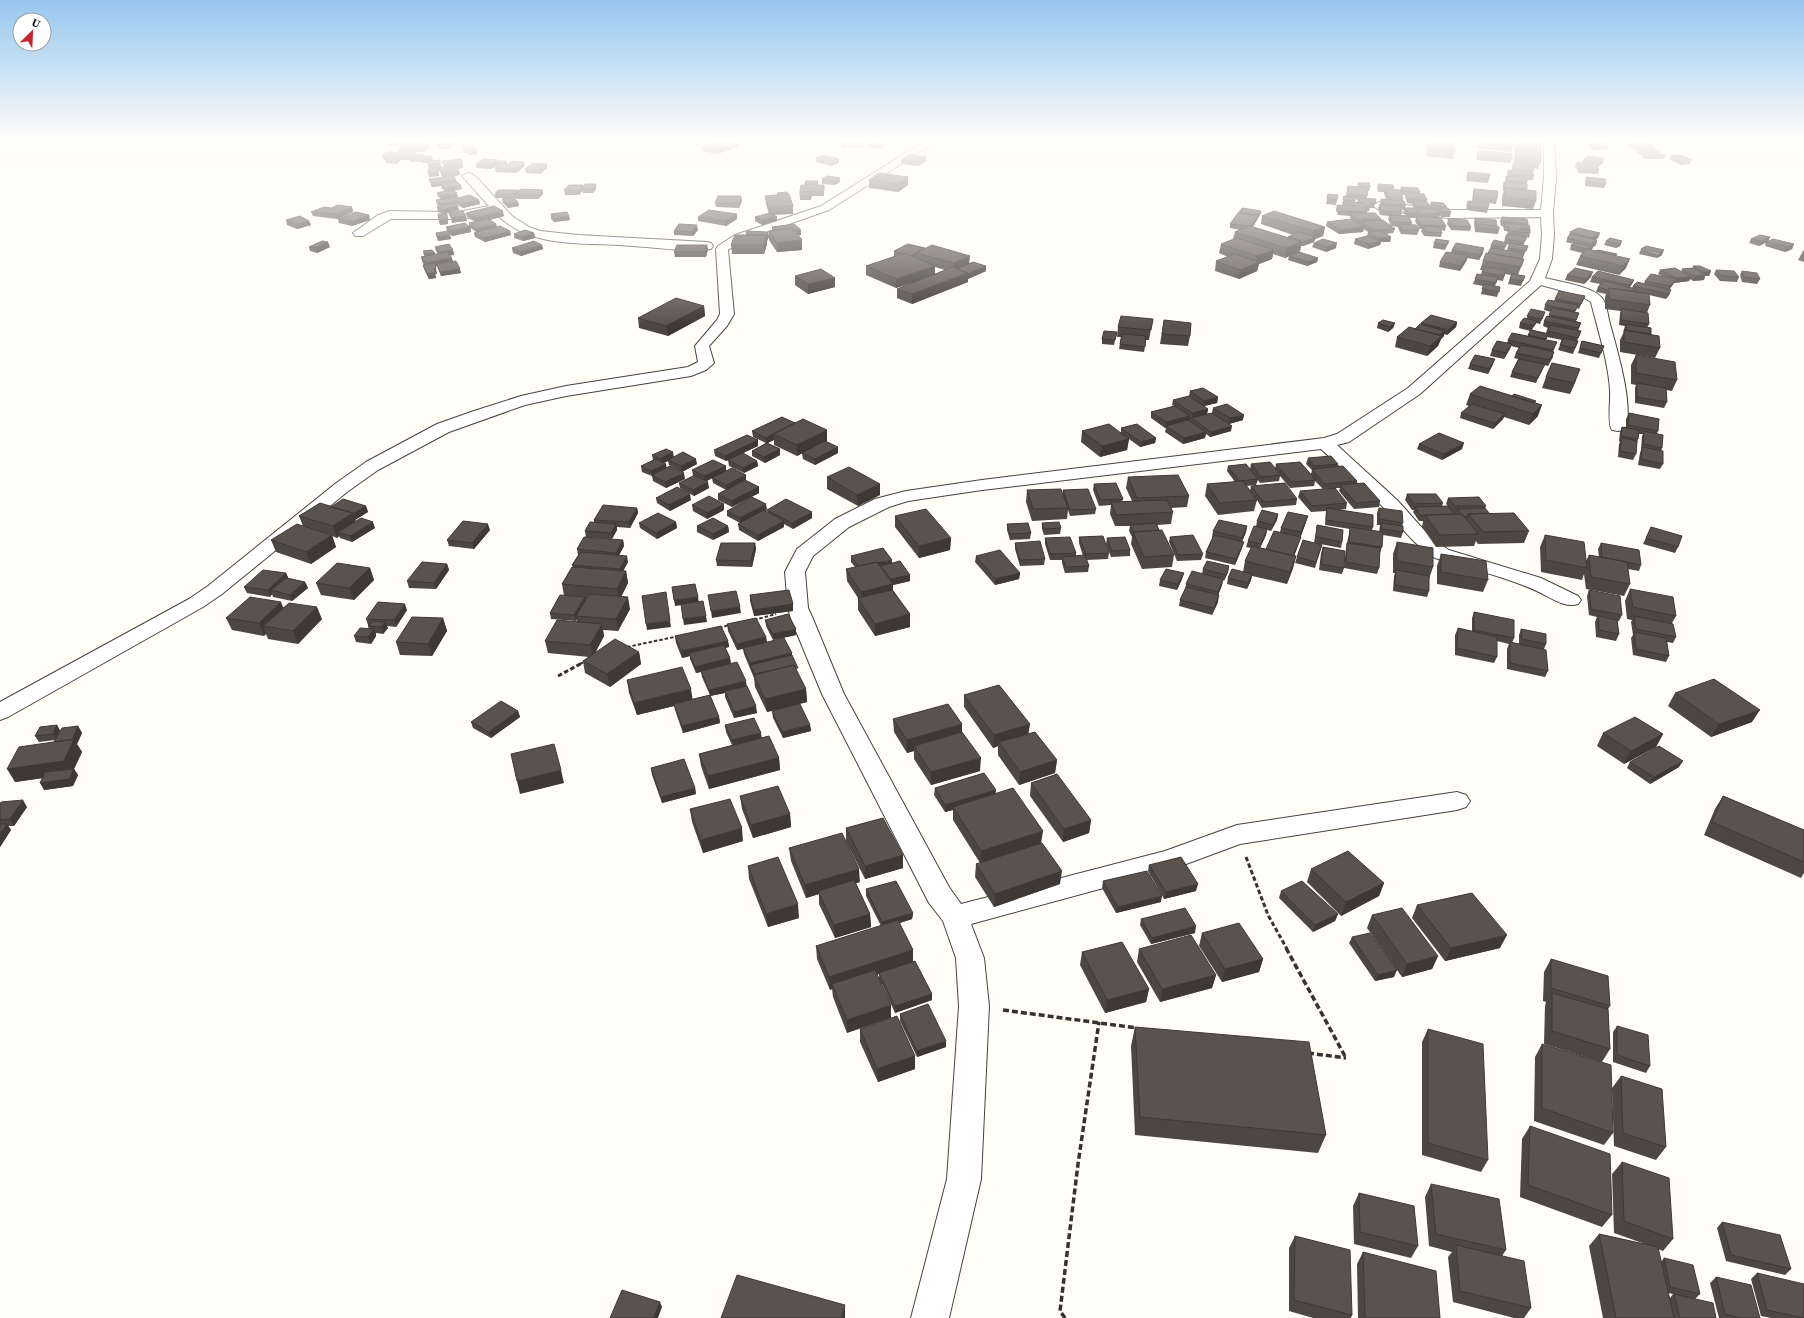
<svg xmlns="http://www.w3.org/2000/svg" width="1804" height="1318" font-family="'Source Serif 4',serif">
	<rect width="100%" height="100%" fill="#fffdf5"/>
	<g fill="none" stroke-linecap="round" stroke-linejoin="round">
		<!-- minor casing -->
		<g stroke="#444" stroke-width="2">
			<path id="minor" d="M925,141h12l-108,69 -71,25 -14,5 -16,10 6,64 -7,12 -18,20 5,17 -8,7 -15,6 -125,20 -41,9 -76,27 -71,38 -31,22 -125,102 -19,13 -195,110 -8,3v-18l189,-103 19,-13 127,-102 31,-22 71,-38 37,-13 47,-15 45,-10 122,-19 10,-5 -3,-16 22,-26 3,-6 -4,-65 2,-3 17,-11 86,-29z
				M1544,141h10l2,36 -3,36 1,21 -2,25 -7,19c15,4 47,8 57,20 5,6 6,19 8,26 6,22 26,88 14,106l-6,1 -6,-1c-5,-7 -1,-30 -2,-40 -2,-30 -12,-59 -19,-88l-10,-6 -40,-11 -121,109 -71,48 -12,3c20,19 41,37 61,56 17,18 30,37 51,49l92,28 37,18 3,4 -3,4c-13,4 -25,-5 -37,-11 -33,-16 -71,-24 -106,-35 -22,-13 -35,-34 -53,-52 -20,-20 -41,-38 -61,-57l-339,41 -74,11 -19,6 -40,20 -36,29 -8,16 3,36 5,11 31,75 105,193 12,17 204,-53 72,-26 220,-33 9,3 4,6 -4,6 -9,3 -217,34 -70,26 -199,54 13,34 5,48 -8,173 -32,139h-38l36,-139 12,-173 -3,-48 -13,-37 -14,-18 -107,-209 -31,-75 -3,-11 -3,-36 12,-23 38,-30 40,-20 31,-8 76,-11 342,-42 13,-4 71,-46 122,-107 10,-22 2,-25 -1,-17 -93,1 -69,-8 -6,-4 2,-2 4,-2 69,8h93l3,-33z
				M468,173l4,1 6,5 34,37 17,11 11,4 38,4 129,7 4,1 2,3 -2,3c-18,4 -58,-2 -79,-3 -33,-3 -68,0 -100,-10 -15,-5 -27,-13 -38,-24l-31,7h-72l-28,17h-8l-2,-3 25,-18 12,-4 58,1 15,-1 26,-5 -27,-30z"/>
		</g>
		<!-- path-far2 -->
		<path stroke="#333" stroke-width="2" stroke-dasharray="3.5 2" stroke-linecap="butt" d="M754,620l22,-6
			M719,628l10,-3
			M627,647l52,-11
			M580,664l4,-2"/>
		<!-- path-far1 -->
		<path stroke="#333" stroke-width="3" stroke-dasharray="4.5 2.5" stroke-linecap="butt" d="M558,676l24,-13
			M1246,857l22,58 19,34"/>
		<!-- path -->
		<path stroke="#333" stroke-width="3.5" stroke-dasharray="6 3" stroke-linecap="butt" d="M1286,948l60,110
			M1003,1010l134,18
			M1308,1053l38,5
			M1065,1318l-5,-7 18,-147 21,-142"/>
		<!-- minor -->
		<use href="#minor" fill="#fff" fill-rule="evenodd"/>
	</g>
	<!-- wall -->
	<path fill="#4d4742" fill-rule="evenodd" d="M404,141v2l-2,3h-12l-1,-4z
		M421,141l1,2 -2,1 9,4 -5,4h-9l1,3 9,1 8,5 8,6h3l-2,-6 21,7 -5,1 2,6 -6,1 2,6 6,7 -9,2 4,2 1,4 -7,2 3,2 -1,-2 26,1 1,4 -17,4 -7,-4 3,6 -14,4 3,4v6l-8,1 -1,-5 4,-6 -5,-2 -1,-5h3l-3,-2 -1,-5 5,-1 -3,-2 -1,-4 8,-2 -3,-2 -1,-3 -9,1 -3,-8 13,-2 -2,-6h-2l1,5 -10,1 3,-8v-1h-3l-1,-5h-6v-2l-1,1h-11v-2h-10v1l-3,3 -11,-1 -1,-3h-1l-2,-4 13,-2 5,-3 -1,-2 7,-4v-3z
		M453,141l1,4 -5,4h-11l-1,-4z
		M719,141h25l-6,3v3l-21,7 -15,-3v-4z
		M886,141v4l-3,4 -15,-1v-4z
		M1427,141h28v10l-2,8 -27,-3z
		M1477,141h36v3l-2,8 -35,-4z
		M1517,141h26v2h-2v18l-3,8 -5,-1 1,2 -1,3 1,3 -1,4h-6l-1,4 1,6 9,11 -3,8 -31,-3v-10l2,-5h-1v-5l1,-4h1l1,-6h2l-1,-2 1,-4h4v-2l1,-4h1l1,-18z
		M1564,141h14v3l-14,-2z
		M1590,141l18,5 -1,4h-15l-4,-5z
		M1608,141h22v1z
		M1631,141l23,5 -1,1 7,5v1l6,2 -2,4h-18l-4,-2 1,-2h-2l-6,-4 1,-2h-3l-4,-4z
		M841,144h24l-2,4h-22z
		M463,148l14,2 1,4 -9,1 -5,-3z
		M1478,150l34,9 -2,4 -34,-3z
		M1671,155l21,5 -2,4 -9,1 -12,-6z
		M926,157v4l-8,5 -17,-2v-4z
		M816,158l23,1v4l-8,3 -15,-4z
		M498,160v1h9v3l18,2 -9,7 -20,-1 -1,-4 1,-1v-1l-5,3 -14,-1 -1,-4z
		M1583,160l20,3 -5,4h-1l2,3 -1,4 -19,-1 -4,-7 2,-4 5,1z
		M547,168l-7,6 -14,-1 -1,-4z
		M1468,172l21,7 -1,4 -22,-2z
		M908,177v8l-10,7 -29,-4v-8z
		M1586,177l20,7 -2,4 -19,-2v-5z
		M822,179l18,3 -5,3 -13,-1z
		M818,181v4h6v11h-12l-1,4h-11v-4l1,-4v-7h4v-1z
		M1358,183l12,4 -1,4h-1l-1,7 8,6 -1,4h-4l-1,3h-2v2l14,6v2l14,8 -2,4 -7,1 5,3 -1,5h-9l-1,3 -12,4 -14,-5 1,-5 12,-3 1,-4 -4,-3 -1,3 -24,2 -13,-8 1,-4 25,-2 -2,-2v-2l-12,-1 -2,-5 1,-5 11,1v-1h-6l2,-9h2l2,-10 9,1zM1355,199l3,1 -1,3h-3z
		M1378,184l16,4v2h6l1,-3 19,5v1l7,7 -1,2 4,4 1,-4 16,5 -1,1 5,4 -1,5h-9l-1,-2 -1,3 7,8 -1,5 -4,-1 1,3 -1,4 -17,-1 -3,-5 1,-2h-3l-4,-8 1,-3h-7l3,5 -1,2 8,5 -2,5 -16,-1 -3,-6v-1l-7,-1 -3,-7 1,-3 -9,-1 -2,-6 1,-4h1v-1l1,-5 5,1 -2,-7v-1h-6l-1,-4zM1402,195h3v2l2,6 5,1v1l2,3h-9l1,-3 -3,-4v-3zM1401,209l3,1 -1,2 3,4 -5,-1 1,-3z
		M583,187l13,2 -3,4h-10l-1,-2 -3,4h-14l-1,-5z
		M1474,189l23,10 -1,5 -24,-3z
		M519,190v2l24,2 -5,5h-21l-1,-1h-1l3,4 1,4 -11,2 -5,-5 -1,-4 2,-1h-9v-4z
		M777,193l16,13v8l-19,1 3,2v4l-15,4 -7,-4v-4l14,-3 -3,-10 -1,-8 12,-1z
		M1328,194l9,6 -1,5 -10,-1z
		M741,196l1,5 -3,7 -23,-1 -1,-4z
		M1468,201l20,7 -1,5 -21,-3z
		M352,207l1,5 -16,7 -24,-3 -2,-4 20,-4z
		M1261,211l-1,4 -7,12 35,11v-1l5,-2 -32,-11 1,-8 63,11 -2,9 -8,3 -1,3 -11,4h-2l-1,5 -1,1 19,6 -1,4 -10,4 -19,-6 1,-4 -4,2 -12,-4 -1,5 -13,5 -2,7 -18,8 -24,-8 1,-10 12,-4 -9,-4 2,-9 12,-5 2,-7 5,-2 -10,-2v-4l9,-12z
		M466,213l38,3 -14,4 6,4 1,3 13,4 1,4 -26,7 -10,-5 -1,-4 2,-1 -5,-4v4l-19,4 -2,-2 1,5 -13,2 -2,-8 11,-1 -1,-5h23v-4l6,-1 -8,-5z
		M551,214l18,2 1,4 -16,2 -3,-3z
		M737,214v5l-11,7 -28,-5v-4z
		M369,215l1,5 -18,6 -13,-3 -1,-4z
		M1502,217l26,7 -1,1 3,4v4l-1,5 -2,-1 -4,9h5l-6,13h2l-6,16 7,1 -4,10 -13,-2 3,-9 -6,-1 -2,7 -6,-1 -2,6 5,1 -3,10 -16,-3 2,-8 -10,-2 2,-5 6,-5 2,-4h-3l3,-9 7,-12 1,-4 13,-3 1,-3 3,-5 -1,-3h-3l-1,-5h-2l-1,-5zM1507,244l2,1 -2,5h-3z
		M1475,218l22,8h-1l3,4 -1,4 -23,-2 -1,-10z
		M1448,219l23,8 -1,4 -19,-1 -4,-6z
		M286,220l23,1 2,4 -14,4 -10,-4z
		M772,227l29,8h-3l4,15 -25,2 -8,-12v-9h3z
		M698,230l-5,6 -19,-1v-4z
		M768,232l1,5 -2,4v3l-3,10h-32l-1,-9 15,-10z
		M1570,232l28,6 -3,2h2l-1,5 -3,2 -1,3 25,4 -1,1 10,13 -7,7 -43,-10 4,-9 2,-3 -12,-3 1,-5 3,-1 -8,-2z
		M534,233l1,5 -12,3 -9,-3v-4z
		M1770,237l-2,4 26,3 -2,5 -7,3 -20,-6 1,-4 -7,4 -10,-3 2,-4z
		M1449,241l-4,9 -12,-2 1,-5z
		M1606,241h16l-2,5 -4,2 -12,-3z
		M1314,243l22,5 -10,4 -14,-5z
		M908,244l61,19 17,3v5l-18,8v3l-56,22 -15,-6v-9l17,-7 -18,6 -30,-13v-9l29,-10h-1v-5zM935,267l10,3 -10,4z
		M542,245l1,4 -22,7 -8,-3 -1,-5z
		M309,247h21l-13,6 -7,-2z
		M435,247l18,3 1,5h-4l3,7 8,11 -20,3 -4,-10h-2l2,8h-2l1,4 -7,1 -5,-10 -1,-4h1l-2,-4 -1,-4 3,-1 -1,-5 12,3h3l-2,-3z
		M708,249l-2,8h-31l-1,-5z
		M1641,249l21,6 -5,3 -18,-4z
		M1452,250l31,3 -4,7 -12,-2v2l-7,11 -21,-4 1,-5 11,-10z
		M1804,250v12l-6,-2 5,-9z
		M1693,266l18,5 -2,5h-4l-1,4 -11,1 -3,-2 -1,2 -15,2 -4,6 1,1 -2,5 -3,4 -17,-4 1,10 -3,8 2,11 -2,4 13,20 -5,10 -35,-6v-12l4,-8v-3l1,-3 -6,-1 1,-11 1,-3 -16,-2v-12l1,-3 -10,-2 2,-5 2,-3 -10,-2 2,-5 42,3 -2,4 -2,3 2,1 1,-2 11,-3 1,-2 17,-5 -4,-2 2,-4 21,2 1,-3 11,-1z
		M1716,270l23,7 -2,5 -17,-1 -6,-7z
		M1742,271l18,8 -3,5 -15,-2 -2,-7z
		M1567,275l24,2 -7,7 -19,-4z
		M795,276l40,2v9l-27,7 -13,-9z
		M1585,296l-6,13 -2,-1 -2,4 2,6 -1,3 5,2 -3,8h3l-4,10h1l-5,13 -15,-4 4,-10 -15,-3 -1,3 9,7 -2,5v5l-5,9 -4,-1 -8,18 -26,-6 2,-5 6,-13 -4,-1 2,-5 3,-5 -8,-2 -7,13 -14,-3 2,-6 15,-7 1,-3 20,-4 2,-5 -11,-3 1,-5 7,-5v-2l16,1 -3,7 -4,-1 -4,7 14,3 2,-5 -5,-2 1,-5 5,-5 2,-4 -7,-2 1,-5 9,-4 1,-2z
		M704,306l1,10 -37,20 -29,-8 -1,-10z
		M1164,320l26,16 -2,10 -28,-2z
		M1457,322l-1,5 -9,8 -3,-1v2l-3,3 -3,7 -11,10 -32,-9 2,-10 18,-8 6,-4v-2z
		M1378,323h17l-2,5 -5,4 -11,-4z
		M1118,327l33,2 -2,11h-3l-2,12 -25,-3 2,-12h-4z
		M1117,332l-3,13 -12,-1v-5z
		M1582,341l22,5 -5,12 -21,-5z
		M1636,355l41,25 -5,11 -6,-1 1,12 -3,6 -29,-5v-15l1,-3 -5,-1v-19z
		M1470,364h23l-5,10 -20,-5z
		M1546,377l30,3 -6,14 -28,-6z
		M1190,391l28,6 -1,6 -13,3 4,3 -1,5 5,-1 1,-5 30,12 -14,4 2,7 -21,6 -4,-3 -1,4 -22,6 -18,-12 1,-4h-1l-14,-10v-6l23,-6 -2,-1 1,-5 16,-4z
		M1470,394l42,2 24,5 -1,2 3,13 -9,9 -25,-8 -1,2 -10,10 -33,-11 1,-5 8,-7 -3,-1z
		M1629,413l29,18 -1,2 5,15 -1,3 2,13 -3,5 -22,-4 2,-12 1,-3 1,-14 1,-2h-4l-1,5 -1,4 -1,11 -3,6 -15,-3 1,-13 1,-2 -1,-1 1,-9 2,-5h4v-8z
		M1121,428l35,10 -1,5 -15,4 -11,-8 -2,11 -27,7 -19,-15 1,-11 39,2z
		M752,431l75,10h-2l13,12 -23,12 -12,-6 -1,-6 -5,3 -23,-11v-5l-7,3 13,6v6l-15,8 -13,-7v-5l14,-8 -13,-6z
		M758,440v6l-32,15 -11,-5 -1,-6z
		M1419,444l43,5 -20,11 -25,-11z
		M652,455l22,2 23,7 -15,8 -13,-7 -1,-4 -4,2 2,5 19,11 -19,9 -13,-7 -1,-5 -10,-4 -1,-6 12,-6z
		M1308,458l30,6 -1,3 20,14 -1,3 24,17 -1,6 -25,2 -15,-18 1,-3 -17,1 -8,-8 -1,5 -24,2 -10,-12 -1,5 -19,2 -2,-3 -2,5 -10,1 4,5 1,-5 46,13 -1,6 -34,3 -5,-8 -3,11 -36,4 -13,-19 2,-12 28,-2 -8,-11 1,-5 22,3 1,-5 24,5 1,-5 35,10 1,-4 -6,-6z
		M728,460l29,1 1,5 -14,7 -15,-7z
		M726,466v5l33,16v6l-27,14 -14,-7v-6l8,-4 -13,-7 -1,-5 -6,3 3,7 -15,8 -14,-8 -1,-5 14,-7 -1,-6z
		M827,477l53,7v11l-22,11 -31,-17z
		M1128,477l61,19 -2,11 -16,1 2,4 -2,12 -14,1 2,5 15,25 -2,12 -30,2 -11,-25 1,-7 -3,-6 1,-5h-15l-5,-12 1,-9 -12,1 -6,-16 1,-6 29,15 -1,3 10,-1 -6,-13z
		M1027,490l36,4v-4l33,19 -1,5 -25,2 -2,-6 -1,9 -35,2 -6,-19z
		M1300,491l47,12 -1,6 -7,1 34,17 -1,3 7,2 1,-7h-3v-12l2,-5 24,15 -1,3 1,6 -2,6 -18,-3 -1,12 -2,6 -1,15 -2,6 -33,-6 2,-19 1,-6 3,-14 -25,-4 1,-14 -15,1 -13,-15z
		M1407,494l36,9 -1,3h6l-2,-2 2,-6 38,8 -1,3 4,4 40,18 -5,12 -46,1 -2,-3 -2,5 -38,1 -14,-20 1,-6h-4l-6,-9 1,-2h-2l-7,-10z
		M656,498l35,2 -21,11 -13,-8z
		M724,504v6l-17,9 -14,-8 -1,-6z
		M366,506l2,6 -13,8 1,1 19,7 -23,14 -12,-4 -1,-2 -2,2 -5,-2 4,11 -25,17 -35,-12 -5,-12 32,-14 -4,-10 32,-9z
		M637,508l1,5 -8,15 -13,-1v3l-5,9 -26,-2 -1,-6 9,-9v-2z
		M767,510l-2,1 3,1 -1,-2 45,8 -19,11 -9,-5v3l-26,14 -19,-11 -1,-6 2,-1 -13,-7v-5z
		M1278,514l-1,6 -6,11 -4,-1 -1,5 -6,13 6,1 14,-17 1,-4 25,-6 -12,34h2l-3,12 -6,16 -35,-8 -1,4 -4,9 -20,-5 1,-6 15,-6 2,-11 6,-13 -5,-1 2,-6 8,-14 1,-6z
		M895,516l56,22 -1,12 -31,8 -24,-31z
		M676,522l1,6 -20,11 -17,-11 -1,-5z
		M1042,523l19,5 -1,6 -16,1 -2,-6z
		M1007,524l24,9 -1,6 -20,1 -3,-10z
		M1317,525l25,17 -1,6 -21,-4 2,1 -7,23 -20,-5 2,-6 17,-14z
		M697,526h31l1,6 -16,8 -16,-8z
		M1247,526l-1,6 -4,10v6l-7,17 -30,-7 1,-6 7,-15h-1l1,-6z
		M1651,527l27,20 -3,6 -32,-9z
		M490,530l-16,19 -25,-3 -2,-6z
		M1545,535l41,26 3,-6 10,2 -1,-8 3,-6 40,22 -2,6 -11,-2 2,15 -6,12 -38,-7 -2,-15 -2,6 -41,-8 -1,-25z
		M1079,537l30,16 -1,6 -22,1 3,6 -1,6 -23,1 -3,-10v-3h-12l-5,-16v-6l31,15v3h7l-4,-13z
		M1170,537l33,17 -2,6 -24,1 -8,-19z
		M1107,538l23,12v6l-19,1 -5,-13z
		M623,540l1,6 -5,9 9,7 -5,9h3l2,12 -7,14 9,12 -12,22 -15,-1 1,6 -9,17 44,-1 2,12 -31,23 -25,-14 -2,-12 6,-4 -41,-4 -3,-12 32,-20v-2l-1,2 -25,-2 -1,-6 14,-17 -2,-12 11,-17 -1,-2 6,-10 -1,-6z
		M1397,542l36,25 -4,12v12l-2,6 -34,-6 1,-15 1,-3h-2v-19z
		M755,543l1,6 -4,18 -35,-1 -1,-6z
		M1015,543l30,16 -1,6 -24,1 -5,-17z
		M1323,547l21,21 -2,6 -23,-4 2,-17z
		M1441,554l47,26 -5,12 -46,-8v-18z
		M851,556l41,7 18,12v6l-17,4v5l17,24v13l-35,9 -17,-26v-12l-11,-17 -1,-12 9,-2 -4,-5z
		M976,556l44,17 -1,6 -24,6 -20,-23z
		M447,564l2,6 -13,19 -27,-1 -2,-7z
		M1229,566l-1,6 -4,9 -1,-1 -1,5 -4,10v7l-6,13 -33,-9 1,-6 5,-10 1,-6 16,-10 1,-5z
		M370,568l4,12 -20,20 -33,-5 -5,-12z
		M286,573l2,5 17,4 3,6 -16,13 -19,-4 -1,-3 -2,3 -23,-4 -3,-6z
		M1184,573l-2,6 -5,11 -18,-4 1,-6z
		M1630,589l46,27 -4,7 4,14 -3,6 -6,-1 2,14 -3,6 -33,-7 -2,-17 2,-3 -2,-13 1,-2 -5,-1 -2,-18z
		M1589,590l33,25 -3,6h-2l2,13 -3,7 -20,-4 -1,-15 2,-5 -8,-2 -2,-19z
		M750,595l43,9v7l-39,5 -4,-15z
		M283,607l39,12 -24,25 -30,-5 -2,-5 -2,2 -32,-6 -6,-12z
		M407,610l-11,17 -9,-1 1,2 -5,6 -7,-1v3l-5,8 -15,-2 -2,-6 15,-7 -1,-3 2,-1h-2l-2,-6z
		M1474,612l40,26 -2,5 7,1v-9l2,-6 25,15 -2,5 4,22 -3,6 -38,-8v-20l2,-5 -12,-3v16l-3,6 -39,-8v-20l3,-7 14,3v-13z
		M443,618l4,13 -15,25 -32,-1 -4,-13z
		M765,620l31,15 -23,5 -7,-14z
		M727,624l39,13 1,5 25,11v3l6,18 8,15 1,13 -40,10 -12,-25 -1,-9 -10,-24 -1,-5 -6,1 -9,-19z
		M675,636l53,5 1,6 -4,1 5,10 1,6 15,22 11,27 -23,5 -9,-21v-4l-15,3 9,21 1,6 -37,10 -8,-23 -1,-4 -37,9 -8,-22 -2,-13 65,19 18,-4 -8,-18 -1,-5 -5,1 -6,-14v-3l-8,2 -6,-15z
		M1675,693l77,29 -41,15 -43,-31z
		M964,695l65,39 28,26 -2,13 -36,12 -21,-30v-9l-5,2 -29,-41z
		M518,711l2,6 -29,21 -18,-10 -2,-6z
		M772,711l38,14 1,6 -28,7 -10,-20z
		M893,719l69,13 18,39 -49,14 -17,-26v-8l-7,2 -13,-21z
		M57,725l3,6 18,-5 4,7 -5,11 5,8 -8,17 4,6 -5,11 -29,4 -1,-12 -28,4 39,-40 1,-2 -16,2 -4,-6z
		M725,725l37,12 17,21 1,12 -71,19 -8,-23 -2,-12 33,-9 -6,-13z
		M1603,733l60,1 -7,13 -32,17 -27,-18z
		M1630,762l49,5 -29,17 -23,-16z
		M651,768l44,20 1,6 -34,9 -10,-28z
		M1031,783l60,37 -2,13 -26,9 -33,-46z
		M935,788l61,2 -1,4 46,49 19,41 -66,23 -19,-30 1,-13 4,-1 -27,-43v-10l-8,2 -11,-17z
		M740,796l50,18 1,13 -38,11 -11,-29z
		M1723,796l81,34v43l-3,5 -97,-43 11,-26z
		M0,804l27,3 -13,19h-6l3,4 -11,17z
		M690,809l53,32 -40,12 -11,-31z
		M846,828l57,40 -38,11 -19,-38z
		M789,848l71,34 -4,1 14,31 1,13 -36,11 -16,-34v-10l-13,4 -15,-37z
		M1149,865l47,26 -32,8 -16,-28z
		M748,866l51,52 -31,9 -19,-48z
		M1311,869l73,14 -5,13 -38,20 -34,-34z
		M1103,881l58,21 -45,11 -14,-25z
		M866,889l47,24 -1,6 -13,4 14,27v12l19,32v6l-37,13 -13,-29 -35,49 -14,-36 -1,-8 -2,1 -13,-31 -1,-13 65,-20 -15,-30zM877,974h2v5z
		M1281,891l57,23 -3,7 -22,11 -34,-34z
		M1417,905l83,43 -55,13 -33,-43z
		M1372,915l66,41 -6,13 -30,8 -35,-49z
		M1141,919l54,14 -44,11 -11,-19z
		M1202,933l61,26 -4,13 -37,10 -23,-36z
		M1352,937l42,40 -19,4 -26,-38z
		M1139,949l77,26 -4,13 -52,14 -23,-40z
		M1082,952l67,37 -3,13 -41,11 -25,-48z
		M1551,959l59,47 -2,3 2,40 -8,13 -58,-18 1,-38 1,-4 -3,-1 1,-29z
		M900,1014l46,33 -29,10 -17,-36z
		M1617,1026l33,40 -4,7 -33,-11v-30z
		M1135,1027l191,108 -8,18 -183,-18 -4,-89z
		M860,1029l55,27v13l-37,13 -18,-40z
		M1428,1029l60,131 -7,12 -59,-17v-113z
		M1542,1044l71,89 -9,12 -70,-24 1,-64z
		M1621,1076l45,71 -10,13 -42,-14 -2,-58z
		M1530,1126l82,89 -10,12 -82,-30 2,-58z
		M1622,1162l51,77 -10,12 -5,-2 3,13 3,-4 36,36 -5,5 21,19h-113l-14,-72 10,-12 46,10 -31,-11 -2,-59zM1668,1293l5,1 -3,4z
		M1431,1184l75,66 -4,6 29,52 -7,10h-10l-61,-16 -5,-45 4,-5 -23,-6 -4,-49z
		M1359,1193l59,53 -7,12 -57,-14 -1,-38z
		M1722,1222l69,47 -6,6 -59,-14 -9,-33z
		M1295,1236l57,79 -1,3h-38l-24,-7v-63z
		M1363,1252l77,66h-82l-1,-54z
		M1757,1273l47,45h-33l-10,-2 -10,-37z
		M1716,1277l44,41h-41l-9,-35z"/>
	<!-- shaded-wall -->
	<path fill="#3f3936" d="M402,141h2v2l-2,3 -1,-4z
		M419,141h2l1,2 -4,3 -1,-4z
		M453,141l1,4 -5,4 -1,-4z
		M738,141h6l-6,3z
		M864,141l1,3 -2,4v-4z
		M886,141v4l-3,4v-4z
		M738,143v4l-21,7v-4z
		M428,144l1,4 -5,4 -1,-4z
		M477,150l1,4 -9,1 -1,-4z
		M415,151l1,4 -7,2v4l-1,-4z
		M424,155l1,4h-4l1,2 -1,1 -1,-4z
		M432,156l1,4 -4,3 -1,-4z
		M399,157l1,4 -3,3 -2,-4z
		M926,157v4l-8,5v-4z
		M1604,158l-1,5 -5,4 2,-4z
		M839,159v4l-8,3v-4z
		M440,160l2,11 -10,1v-4h-3l-1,-4z
		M498,160v3h-2v3l-5,3 -1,-4z
		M524,162l1,4 -9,7 -1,-4z
		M463,164v4l-18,2 -1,-4z
		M547,164v4l-7,6 -1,-4z
		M459,171l1,4 -18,2 -1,-4z
		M438,172l1,4 -10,1 -1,-4z
		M908,177v8l-10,7v-8z
		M840,178v4l-5,3v-4z
		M456,180l1,4h-16v2l-9,1 -1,-4z
		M596,184v5l-3,4 -1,-4z
		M461,185l1,4 -16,3 -1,-4z
		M583,185v4l-1,-1v3l-3,4 -1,-4z
		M519,190v4h-3v4l-1,-4z
		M543,190v4l-5,5 -1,-4z
		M457,193l1,4 -15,4 -1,-5z
		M741,196l1,5 -3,7v-5z
		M479,200l1,4 -17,4 -1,-4z
		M455,202l1,4 -14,3 -1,-5z
		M518,202l1,4 -11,2 -1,-4z
		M458,206l1,4 -15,4 -2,-4z
		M352,207l1,5 -16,7 -1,-5z
		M503,211l1,5 -27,7 -1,-5z
		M1261,211l-1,4 -3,4 1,-4z
		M447,214l1,10 -8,1 -1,-5z
		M737,214v5l-11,7 -1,-5z
		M369,215l1,5 -18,6 -1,-4z
		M466,216l1,5 -15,2 -1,-5z
		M569,216l1,4 -16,2 -1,-4z
		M1258,216l-1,4 -7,11 1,-4z
		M777,217v4l-15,4v-5z
		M309,221l2,4 -14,4 -2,-4z
		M496,224l1,4 -20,5 -1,-4z
		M697,225l1,5 -5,6 -1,-4z
		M470,227l1,5 -19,4 -1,-5z
		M1325,227l-2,9 -8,3 -1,3 -11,4 1,-4 8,-3 1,-8z
		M1364,227l-1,5 -24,2 1,-4z
		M801,230v5l-22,3v-4z
		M510,231l1,4 -26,7 -1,-4z
		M768,232l1,5 -2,4v3l-3,10v-9l2,-10z
		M534,233l1,5 -12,3 -1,-4z
		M1600,233l-2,5 -8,4 2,-4z
		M450,235l1,4 -13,2 -1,-4z
		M1391,237l-1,5h-9l-1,3 -12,4 1,-5 8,-2 1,-4z
		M1770,237l-2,5 -9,4 2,-5z
		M802,240v10l-25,2v-9z
		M1597,240l-1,5 -3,2 -2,4 -3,-1 3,-2 1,-4z
		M1622,241l-2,5 -4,2 2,-4z
		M328,242l2,5 -13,6 -1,-5z
		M1302,242l-2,9 -15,7 1,-10z
		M1337,243l-1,5 -10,4 1,-5z
		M1794,244l-2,5 -7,3 3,-5z
		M542,245l1,4 -22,7 -1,-4z
		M707,245l1,4 -2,8v-5z
		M1484,248l-1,5 -4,7 1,-5z
		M453,250l1,5 -14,2 -1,-5z
		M1274,250l-2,9 -13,5 -2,7 -18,8 1,-9 16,-7 1,-7z
		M1664,250l-2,5 -5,3 2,-5z
		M435,253l1,4 -9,2 -1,-5z
		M916,253v5l-5,-2z
		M1468,255l-1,5 -7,11 1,-5z
		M970,256l-1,9 -16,8 1,-10z
		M452,258l1,5 -26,5 -1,-5z
		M1318,258l-1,4 -10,4 1,-4z
		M1630,259l-4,9 -7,7 4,-9z
		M935,266v9l-39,13v-9z
		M986,266v5l-18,8v-5z
		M434,269h2l1,5h-2z
		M460,269l1,4 -20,3 -1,-4z
		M1711,271l-2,5h-4l-1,4 -11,1 2,-5 8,-1 1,-3z
		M1593,272l-2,5 -7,7 2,-5z
		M435,273l1,5 -7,1 -2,-5z
		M968,273v9l-56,22v-10z
		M1691,277l-2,4 -15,2 -6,8 2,-5 5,-6 1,-2z
		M835,278v9l-27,7v-10z
		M1634,280l-2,4 -5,6 2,-5z
		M1671,290l-2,5 -3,4 2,-5z
		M704,306l1,10 -37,20 -2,-10z
		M1457,322l-1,5 -9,8 1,-5z
		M1395,323l-2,5 -5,4 2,-5z
		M1445,331l-1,5 -3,3 -3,7 -11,10 3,-10 8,-9z
		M1512,344l-2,5 -6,10 2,-6z
		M1495,359l-2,5 -5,10 1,-5z
		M1580,369l-4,11 -6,14 4,-11z
		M1218,397l-1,6 -13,3v-5z
		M1542,405l-4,11 -9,9 4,-11z
		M1208,409l-1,5 -15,4v-5z
		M1505,414l-2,5 -10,10 2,-6z
		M1244,415l-1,5 -14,4 1,-6z
		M1190,416v5l-24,5v2h-1l1,-6z
		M1232,426l-1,5 -21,6 1,-5z
		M827,430v11l-30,15v-11z
		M1206,432l-1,6 -22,6 1,-6z
		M773,434l1,6 -8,4v-6z
		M1156,438l-1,5 -15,4 1,-5z
		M1129,439l-2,11 -27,7 2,-11z
		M758,440v6l-32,15 -1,-5z
		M1464,443l-2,6 -20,11 2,-6z
		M838,447v6l-23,12v-6z
		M780,449v6l-15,8 -1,-6z
		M673,452l1,6 -6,2v1l-7,3 -1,-5z
		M696,459l1,5 -15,8 -1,-6z
		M757,461l1,5 -14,7 -1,-5z
		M666,464l1,6 -15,5v2l-1,-6z
		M726,466v5l-21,11 -1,-6z
		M684,473l1,6 -19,9 -1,-6z
		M746,475v5l-19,10 -1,-5z
		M708,482l1,6 -15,8 -1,-6z
		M880,484v11l-22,11 -1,-11z
		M759,487v6l-27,14 -1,-6z
		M690,494l1,6 -21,11 -1,-6z
		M724,504v6l-17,9v-6z
		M766,504l1,6 -26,14 -1,-6z
		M366,506l2,6 -13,8 2,5 -19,7 1,4 -2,2 -4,-12 20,-13z
		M637,508l1,5 -8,15 -1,-6z
		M812,512v6l-19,11 -1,-6z
		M1278,514l-1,6 -6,11 2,-6z
		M1308,516l-2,6 -6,16 1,-6z
		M784,521v6l-26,14v-6z
		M373,522l2,6 -23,14 -2,-6z
		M676,522l1,6 -20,11 -1,-6z
		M488,524l2,6 -16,19 -2,-6z
		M616,524l1,6 -5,9 -1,-6z
		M728,526l1,6 -16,8v-6z
		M1247,526l-1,6 -5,12 1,-6z
		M1267,529l-1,6 -7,15 2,-6z
		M332,535l4,12 -25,17 -5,-12z
		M1301,537l-2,6 -7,19 1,-6z
		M951,538l-1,12 -31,8v-12z
		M623,540l1,6 -7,13 -1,-6z
		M1244,542l-2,6 -7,17 1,-6z
		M755,543l1,6 -4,18 -1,-6z
		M627,556l1,6 -7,13 -1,-6z
		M1296,556l-3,12 -6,16 3,-12z
		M892,560v6h-11v3l-22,-1z
		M447,564l2,6 -13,19 -2,-6z
		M1229,566l-1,6 -4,9z
		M370,568l4,12 -20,20 -5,-12z
		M626,571l2,12 -9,18 -2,-12z
		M286,573l3,6 -18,11 1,4 -2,3 -2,-7z
		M1020,573l-1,6 -24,6v-6z
		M1184,573l-2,6 -5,11 1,-6z
		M1252,574l-1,6 -4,9 1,-6z
		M910,575v6l-17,4v11l-31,8 -1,-12 30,-8v-5z
		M1223,579l-1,6 -5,13 1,-6z
		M305,582l3,6 -16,13 -2,-6z
		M1219,595l-1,7 -6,13 2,-7z
		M585,597l1,7 -10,12 1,3 -1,2 -2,-6z
		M628,597l2,12 -12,22 -2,-12z
		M698,597l1,6 -24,3 -1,-6z
		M281,602l5,13 -23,11 3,8 -2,2 -5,-13z
		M405,604l2,6 -11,17 -2,-7z
		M793,604v7l-39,5v-6z
		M317,607l5,12 -24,25 -5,-13z
		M740,607l1,6 -29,5 -1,-7z
		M910,614v13l-35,9v-12z
		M706,616l1,6 -23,3 -1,-6z
		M443,618l4,13 -15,25 -4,-12z
		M670,621l1,6 -24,3 -1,-6z
		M385,622l3,6 -5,6 -2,-7z
		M602,624l2,12 -11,21 -3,-12z
		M374,629l2,7 -5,8 -3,-7z
		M796,629v6l-23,5v-6z
		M766,637l1,6 -30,7v-6z
		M728,641l1,6 -39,9 -1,-3 1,3 -8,2 -1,-7z
		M639,652l2,12 -31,23 -3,-13z
		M792,653v6l-42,6 1,4 -1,-6z
		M730,658l1,7 -35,8 -1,-6z
		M746,681l1,7 -22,3v2l-15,3 -1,-6z
		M691,689l2,13 -19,2v2l-37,9 -3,-12z
		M806,689l1,13 -40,10 -2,-13z
		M756,706l1,7 -23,5v-6z
		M1760,710l-8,12 -41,15 8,-13z
		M518,711l2,6 -29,21 -2,-6z
		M719,717l1,6 -37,10 -1,-7z
		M962,724v13l-48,9v5l-7,2v-13z
		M1030,724l-2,13 -29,5 -1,4 -5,2 1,-13z
		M57,725l4,7 -4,8 -4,-6z
		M810,725l1,6 -28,7 -1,-6z
		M78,726l4,7 -5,11 5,8 -8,17 4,6 -5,11 -29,4 -4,-7 31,-9 -56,8 -8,-13 61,-22z
		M761,733l1,7 -29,7 -1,-7z
		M1663,734l-7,13 -32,17 7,-13z
		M779,758l1,12 -71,19 -1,-13z
		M981,758l-1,13 -49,14v-13z
		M1057,760l-2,13 -36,12 1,-13z
		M1683,761l-4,6 -29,17 4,-7z
		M561,770l3,13 -44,11 -3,-13z
		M695,788l1,6 -34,9 -1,-6z
		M996,790l-1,6 -42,11v3l-8,2v-7z
		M23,800l4,7 -13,19 -4,-7z
		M790,814l1,13 -38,11 -2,-13z
		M1091,820l-2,13 -26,9 1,-13z
		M7,824l4,6 -11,17v-13z
		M742,828l1,13 -40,12 -2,-13z
		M1043,831l-2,13 -61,20 1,-13z
		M903,855v13l-38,11v-13z
		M859,869l1,13 -40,12 -2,-3 1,3 -13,4 -1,-13z
		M1062,871l-2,13 -66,23 1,-13z
		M1384,883l-5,13 -38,20 5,-14z
		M1198,884l-2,7 -32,8 2,-7z
		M1162,896l-1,6 -45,11 2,-6z
		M798,904l1,14 -31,9 -2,-13z
		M913,913l-1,6 -30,10v-7z
		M870,914l1,13 -36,11 -1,-13z
		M1338,914l-3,7 -22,11 2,-7z
		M1196,926l-1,7 -44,11 1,-6z
		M1507,935l-7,13 -55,13 6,-13z
		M913,950v13l-79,26 -2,-5v5l-2,1 -1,-13z
		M1438,956l-6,13 -30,8 5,-13z
		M1263,959l-4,13 -37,10 3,-13z
		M1397,970l-3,7 -19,4 3,-6z
		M1216,975l-4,13 -52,14 2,-13z
		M1149,989l-3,13 -41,11 2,-13z
		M932,994v6l-37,13v-7z
		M891,1005v13l-44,15v-13z
		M946,1041v6l-29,10v-6z
		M915,1056v13l-37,13 -1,-13z
		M660,1302l2,5 -4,11h-5z
		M845,1305v13h-4z"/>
	<!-- building -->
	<path fill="#5a524d" stroke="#3f3936" d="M389,141h13l-1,1h-12z
		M407,141h12l-2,1h-11z
		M442,141h11l-5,4h-11z
		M719,141h11l8,2 -21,7 -15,-3z
		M842,141h22l-1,3h-22z
		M870,141h16l-3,4 -15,-1z
		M1429,141h26v10l-27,-3z
		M1483,141h30v3z
		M1518,141h23v20l-25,-3z
		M1590,141l14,1 4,4h-14z
		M1631,141l19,1 4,4 -19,-1z
		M428,144l-5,4 -24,1 5,-4z
		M472,146l5,4 -9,1 -5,-3z
		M1637,147h17l6,5 -17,-1z
		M1478,150l34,4v5l-34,-3z
		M399,151h16l-7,6 -16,-1z
		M387,152h8l-5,4h-8z
		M1644,153h18l4,2h-18z
		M414,154l10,1 -4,3 -11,-1z
		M910,154l16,3 -8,5 -17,-2z
		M824,155l15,4 -8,3 -15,-4z
		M1671,155h9l12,5 -10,1z
		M425,156h7l-4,3h-7z
		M1588,156l16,2 -4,5 -17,-3z
		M388,157h11l-4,3 -10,-1z
		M461,159l2,5 -19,2 -2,-5z
		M484,159l14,1 -8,5 -14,-1z
		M440,160v3l-12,1 -1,-3z
		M498,161h9l-4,3h5l3,-3 13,1 -9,7 -20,-1 6,-5h-5z
		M1577,162l18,1 4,7 -18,-1z
		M533,163l14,1 -8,6 -14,-1z
		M440,164l1,3h-9l-1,-2z
		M1513,164l19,2 2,4 -20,-1z
		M457,166l2,5 -18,2 -1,-5z
		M437,168l1,4 -10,1v-4z
		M1508,170l24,2 2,4 -24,-2z
		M1468,172l22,2 -1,5 -22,-2z
		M879,173l29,4 -10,7 -29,-4z
		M454,176l2,4 -25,3 -2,-4z
		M827,176l13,2 -5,3 -13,-2z
		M1506,176l21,2v5l-21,-3z
		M1586,177l19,2 1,5 -19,-2z
		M806,181h12l-1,3h-12z
		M457,182l4,3 -16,3 -4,-4z
		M1504,182l23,2v5l-23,-2z
		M1358,183h11l1,4 -10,-1z
		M585,184h11l-4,5 -10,-1z
		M1378,184l15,1 1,3 -15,-1z
		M569,185h14l-5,6 -14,-1z
		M801,185h23v6l-24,1z
		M1348,186l20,2 -1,8 -20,-2z
		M1401,187l17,1 2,4 -18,-1z
		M1505,188l31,3v10l-31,-4z
		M521,189l22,1 -6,5 -21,-1z
		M1385,189l15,1 3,8 -15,-1z
		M1474,189l24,2 -1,8 -24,-2z
		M452,190l5,3 -15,3 -5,-3z
		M498,190h21l-4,4h-20z
		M787,192l1,2 -10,1 -1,-2z
		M800,192h12l-1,4h-11z
		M1406,193l18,1 3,6 -19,-1z
		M789,194l4,12 -24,1 -4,-11z
		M1328,194l10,1 -1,5 -10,-1z
		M470,195l9,5 -17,4 -9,-5z
		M718,196h23l-2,7h-24z
		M1344,196l11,1v4l-12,-1z
		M513,197l5,5 -11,2 -5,-5z
		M450,198l5,4 -14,2 -5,-4z
		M1359,198l17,1 -1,5 -5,-1v3h-5l2,6 -28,-1 -2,-6 20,1 -8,-1v-3l14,1 -5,-1z
		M1381,199l23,2 2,4 -24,-1z
		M1413,201h13l5,6h-13z
		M1468,201l21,2 -1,5 -21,-2z
		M1431,202l12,1 4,4 -12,-1z
		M453,203l5,3 -16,4 -5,-3z
		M338,205l14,2 -16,7 -25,-2 13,-5 7,1z
		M1379,205l21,1 2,6 -20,-1z
		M494,206l9,5 -27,7 -10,-5z
		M1242,208l19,3 -3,4 -19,-3z
		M1404,208h10l5,6 -10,-1z
		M1439,208h9l3,4h-9z
		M1417,209h19l4,5h-19z
		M709,210l28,4 -12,7 -27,-4z
		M463,211l3,5 -15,2 -2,-5z
		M1274,211l51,16 -12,4 -51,-15z
		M356,212l13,3 -18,7 -13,-3z
		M567,212l2,4 -16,2 -2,-4z
		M770,213l7,4 -15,3 -7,-3z
		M1238,213l20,3 -7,10 -21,-2z
		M1351,213h24l6,6 -24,1z
		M438,214h9v5l-8,1z
		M1389,215l19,1 4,7 -20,-1z
		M300,216l9,5 -14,4 -9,-5z
		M1416,216l25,2 5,8 -26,-1z
		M1502,217l25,2 1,5 -26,-3z
		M1475,218l21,2 1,6 -21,-2z
		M488,219l8,5 -20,5 -7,-6z
		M1351,219l13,8 -24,3 -13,-8z
		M1448,219l19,1 4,7 -19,-1z
		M1383,220l12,9 -22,1 -11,-8z
		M465,223l5,4 -19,4 -5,-4z
		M1504,223l25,2 1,4h-11l11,1v3l-20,-2 -1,-4h-4z
		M679,224l18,1 -5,7 -18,-1z
		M794,224l7,6 -6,1 -2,-3 -18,2 -3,-3z
		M1399,224l17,1 3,5h-17z
		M1476,224l23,3v3l-23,-3z
		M500,226l10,5 -26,7 -10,-5z
		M1250,226l52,16 -16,6 -51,-16z
		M1422,226l17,1 3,6 -16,-1z
		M793,228l9,12 -25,3 -8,-12z
		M1578,228l22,5 -8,5 -22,-6z
		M525,230l9,3 -12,4 -8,-3z
		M449,231l1,4 -13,2 -1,-4z
		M747,231l21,1 -2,4v-1h-20z
		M1381,231l10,6 -13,1 -10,-6z
		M1299,232l16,5 -11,5 -16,-5z
		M1507,234l20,3 -3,5 -19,-3z
		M1572,234l25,6 -5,4 -25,-6z
		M735,235h31l-2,10h-33z
		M1760,235l10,2 -9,4 -10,-2z
		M1367,236l14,5 -12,3 -14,-5z
		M1237,238l37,12 -17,6 -36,-12z
		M1610,238l12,3 -4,3 -12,-3z
		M1323,239l14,4 -10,4 -13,-4z
		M1436,239l13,2 -2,4 -13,-2z
		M1773,239l21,5 -6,3 -21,-5z
		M1494,240l13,3 -2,4 -14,-2z
		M322,241l6,1 -12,6 -7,-1z
		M534,241l8,4 -22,7 -8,-4z
		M1456,243l28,5 -4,7 -28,-5z
		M1510,243l18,3 -2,5 -18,-3z
		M1576,243l17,4 -5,2h-1l-16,-4z
		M449,244l4,6 -14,2 -4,-5z
		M908,244l17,4 -14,8 -6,-3 -2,1 -9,-3z
		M677,245h30l-1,7h-32z
		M932,245l38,11 -16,7 -38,-10z
		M1646,246l18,4 -5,3 -18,-4z
		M1491,248l33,5 -2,6 -34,-6z
		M1587,249l43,10 -7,7 -43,-10z
		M432,250l3,3 -9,1 -3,-3z
		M1598,250l19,4 -2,1 -19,-4z
		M447,252l5,6 -26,5 -5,-6z
		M1299,252l19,6 -10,4 -19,-6z
		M1446,252l22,3 -7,11 -21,-4z
		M905,253l30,13 -39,13 -30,-13z
		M1486,253l38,6 -3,8 -38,-6z
		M1804,253v3h-3z
		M1235,254l24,8 -19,8 -24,-9z
		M456,261l4,8 -20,3 -3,-8z
		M973,262l13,4 -18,8v-1l-11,-4z
		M435,263l1,6h-2l1,4 -8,1 -4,-9z
		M1693,266h7l11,5 -7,1z
		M953,267l15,6 -56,21 -15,-5z
		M1484,267l22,3 -2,6 -22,-4z
		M1575,268l18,4 -7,7 -19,-4z
		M1675,268l16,9 -15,1 -16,-8z
		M1693,268l13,7 -11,1 -13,-7z
		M821,269l14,9 -27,6 -13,-8z
		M1716,270l18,1 5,6 -17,-1z
		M1598,271l36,9 -5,5 -37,-8z
		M1742,271l15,2 3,6 -16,-2z
		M1477,274l21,3 -2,6 -21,-4z
		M1512,274l13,2 -2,5 -13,-2z
		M1651,274l25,5 -6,7 -25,-5z
		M1604,281l32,8 -3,2 -24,-3 -1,2 -10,-3z
		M1637,282l34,8 -3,4 -35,-8z
		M1484,284l16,3 -1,5 -17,-3z
		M1609,288l40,6 1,11 -41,-6z
		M1559,291l26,5 -4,8 -26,-5z
		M676,298l28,8 -38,20 -28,-8z
		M1548,300l30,5 -3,6 -30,-6z
		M1552,308l27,5 -3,7 -27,-5z
		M1531,309l14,3 -3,7 -15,-3z
		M1621,309l27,4 1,11 -28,-4z
		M1431,315l26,7 -9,8 -27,-7z
		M1121,316l32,3 -2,11 -33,-3z
		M1547,316l34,7 -3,5 -34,-7z
		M1524,318l13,3 -3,5 -14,-3z
		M1164,320l27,3 -1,13 -28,-2z
		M1383,320l12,3 -5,4 -12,-4z
		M1420,324l25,7 -5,4 -25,-6z
		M1626,324l25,4v6l-25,-4z
		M1550,325l31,6 -3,7 -31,-7z
		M1409,327l33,9 -12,10 -33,-9z
		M1531,330l17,4 -2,5 -18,-4z
		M1624,330l35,6 1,12 -36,-6z
		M1104,331l13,1 -2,8 -13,-1z
		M1512,333l45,9 -4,8 -45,-10z
		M1122,334l24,2 -1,11 -25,-3z
		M1563,338l15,3 -3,7 -15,-3z
		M1497,341l15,3 -6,9 -14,-3z
		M1582,341l22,5 -3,7 -21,-5z
		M1521,345l33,7 -4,8 -34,-7z
		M1475,355l20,4 -6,10 -19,-5z
		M1636,355l39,7 2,18 -41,-7z
		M1519,359l26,5 -7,14 -26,-6z
		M1552,363l28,6 -6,14 -28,-6z
		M1637,383l29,5 1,14 -30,-5z
		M1480,386l62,19 -9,9 -63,-20z
		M1203,388l15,9 -14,4 -14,-10z
		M1514,394l22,7 -2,2 -22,-7z
		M1189,396l19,13 -16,4 -19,-13z
		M1227,404l17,11 -14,3 -17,-10z
		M1472,404l33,10 -10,9 -34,-10z
		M1175,406l15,10 -24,6 -15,-10z
		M1212,413l20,13 -21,6 -20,-14z
		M1629,413l30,6 -1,12 -30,-6z
		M782,417l13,6 -22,11 -7,4 -14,-7z
		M803,419l24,11 -30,15 -24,-11z
		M1188,420l18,12 -22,6 -18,-12z
		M1109,424l20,15 -27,7 -20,-15z
		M1137,424l19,14 -15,4 -20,-14z
		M1622,427l17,3 -1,9 -17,-3z
		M1644,431l19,4 -1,13 -19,-4z
		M1439,433l25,10 -20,11 -25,-10z
		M747,435l11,5 -33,16 -11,-6z
		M1622,438l15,3 -1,13 -16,-3z
		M825,441l13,6 -23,12 -13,-6z
		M767,443l13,6 -16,8 -12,-6z
		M1642,447l21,4v13l-22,-5z
		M666,449l7,3 -13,7 -8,-4z
		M683,452l13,7 -15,7 -13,-6z
		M743,453l14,8 -14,7 -15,-8z
		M1331,456l7,8 -24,2 -6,-8z
		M656,459l10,5 -15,7 -10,-5z
		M713,460l13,6 -22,10 -12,-6z
		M1270,462l11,13 -20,2 -10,-13z
		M1300,462l16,18 -25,2 -15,-18z
		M1246,464l12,15 -19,2 -11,-15z
		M670,466l14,7 -19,9 -13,-7z
		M1343,466l14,15 -33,3 -12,-15z
		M849,467l31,17 -23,11 -30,-18z
		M732,468l14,7 -20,10 -14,-7z
		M695,475l13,7 -15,8 -14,-7z
		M1178,475l11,21 -52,2 -9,-21z
		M745,480l14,7 -28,14 -13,-7z
		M1243,481l14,19 -37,3 -13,-19z
		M1116,483l7,16 -23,1 -6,-16z
		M1285,483l12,16 -34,3 -12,-16z
		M1364,483l16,18 -24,2 -16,-18z
		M677,487l13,7 -21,11 -13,-7z
		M1335,488l12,15 -35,3 -12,-15z
		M1061,489l7,19 -35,1 -6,-19z
		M1088,489l8,20 -26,1 -7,-20z
		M1407,494h29l7,9 -29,1z
		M709,496l15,8 -17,9 -15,-8z
		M752,497l14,7 -26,14 -13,-7z
		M1479,497l7,9h-31l-7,-8z
		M343,499l23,7 -13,8v-1l-22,-6z
		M786,499l26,13 -20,11 -25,-13z
		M1167,500l6,12 -57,3 -5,-13z
		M320,503l33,10 -20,13 -34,-10z
		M603,505l34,3 -8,14 -35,-2z
		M1448,506l6,8 -29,1h1l-5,1 -6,-9z
		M1327,508l46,7v12l-47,-7z
		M1379,508l23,3 1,12 -24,-4z
		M1485,508l4,5 -21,1 -1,3h-2l-3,-3h-1l-4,-5z
		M926,509l25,29 -32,8 -24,-30z
		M764,510l20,11 -26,14 -20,-11z
		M1262,510l16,4 -5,11 -16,-4z
		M1288,512l20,4 -7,16 -20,-4z
		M658,513l18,9 -20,11 -17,-10z
		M1514,513l15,18 -46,1 -15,-18z
		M1462,514l16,20 -38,1 -15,-20z
		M361,518l12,4 -23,14 -12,-4z
		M713,518l15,8 -15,8 -16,-8z
		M1219,520l28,6 -5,12 -29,-7z
		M463,521l25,3 -16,19 -25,-3z
		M590,522l26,2 -5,9 -26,-2z
		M1059,522l2,6 -17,1 -2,-6z
		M1028,523l3,10 -21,1 -3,-10z
		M1156,523l3,7 -26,2 -3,-7z
		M1381,523l22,3v6l-22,-3z
		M297,524l35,11 -26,17 -35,-12z
		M1317,525l26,5 -1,12 -26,-5z
		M1254,526l13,3 -6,15 -13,-3z
		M1350,527l33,5 -1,15 -33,-5z
		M1651,527l31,9 -4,11 -32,-9z
		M1162,530l12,25 -30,2 -11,-25z
		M1274,531l27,6 -8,19 -27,-7z
		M1193,535l10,19 -25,1 -8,-18z
		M1214,535l30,7 -8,17 -30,-7z
		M1545,535l39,7 3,26 -41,-8z
		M1103,536l6,17 -23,1 -7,-17z
		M584,537l39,3 -7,13 -39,-4z
		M1070,537l6,16 -26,1 -5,-16z
		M1125,537l5,13 -18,1 -5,-13z
		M1303,540l19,5 -6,17 -19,-5z
		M1040,541l5,18 -25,1 -5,-17z
		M1397,542l36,6v19l-36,-6z
		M721,543h34l-4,18 -35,-1z
		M1347,543l33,5 -1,20 -33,-6z
		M1601,543l38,7 2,15 -39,-8z
		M1252,546l44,10 -6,16 -45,-11z
		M1323,547l22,4 -1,17 -23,-4z
		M883,548l9,12 -15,3v-1l-19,4 -7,-10z
		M1000,550l20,23 -25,6 -19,-23z
		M581,552l46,4 -7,13 -48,-4z
		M1441,554l45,7 2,19 -47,-8z
		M1085,555l4,11 -23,1 -4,-10z
		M1589,555l38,7 3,22 -39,-7z
		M900,561l10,14 -19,4 -10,-13z
		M1207,561l22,5 -3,9 -23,-6z
		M422,562l25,2 -13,19 -27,-2z
		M877,562l16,22 -32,8 -15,-23z
		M337,563l33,5 -21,20 -33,-5z
		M572,567l54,4 -9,18 -55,-5z
		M1166,569l18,4 -6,11 -18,-4z
		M1232,569l20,5 -4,9 -20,-5z
		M263,570l23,3 -18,17 -24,-3z
		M1396,570l33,6v15l-34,-6z
		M1192,571l31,8 -5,13 -32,-8z
		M286,578l19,4 -15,13 -19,-5z
		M695,584l3,13 -24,3 -2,-13z
		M1186,587l33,8 -5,13 -34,-8z
		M1630,589l43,8 3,19 -43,-9z
		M789,590l4,14 -39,6 -4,-15z
		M892,590l18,24 -35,10 -17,-26z
		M1589,590l31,6 2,19 -31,-6z
		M736,591l4,16 -29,4 -3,-16z
		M666,592l4,29 -24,3 -4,-28z
		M589,594l39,3 -12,22 -40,-3z
		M560,595l25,2 -11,18 -24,-2z
		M250,597l31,5 -22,21 -33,-5z
		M703,601l3,15 -23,3 -2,-15z
		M378,602l27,2 -11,16 -28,-1z
		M289,603l28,4 -24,24 -30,-5z
		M1474,612l40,8v18l-40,-8z
		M788,614l8,15 -23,5 -8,-14z
		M1598,616l19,4 2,14 -20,-4z
		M1634,616l39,8 3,13 -40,-8z
		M412,617l31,1 -15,26 -32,-2z
		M756,618l10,19 -29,7 -10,-20z
		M557,620l45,4 -12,21 -45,-4z
		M373,621l12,1 -4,5 -13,-1z
		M721,626l7,15 -47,10 -6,-15z
		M360,628l14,1 -6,8 -14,-1z
		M1458,628l39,9v20l-40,-9z
		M1521,629l25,5v10l-24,-5z
		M1634,632l32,6 3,18 -33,-7z
		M784,638l8,15 -42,10 -7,-15z
		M615,639l24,13 -32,22 -24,-13z
		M1510,642l36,8 2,21 -38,-8z
		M724,645l6,13 -35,9 -6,-14z
		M792,655l6,13h-2l-2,-3 -39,9 -5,-9z
		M737,662l9,19 -37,9 -8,-19z
		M794,665l12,24 -41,10 -11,-24z
		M682,667l9,22 -57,14 -7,-23z
		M1714,679l46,31 -41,14 -44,-31z
		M999,685l31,39 -36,11 -30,-40z
		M747,686l9,20 -22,6 -9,-21z
		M710,695l9,22 -37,9 -8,-22z
		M501,701l17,10 -29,21 -18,-10z
		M800,704l10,21 -28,7 -10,-21z
		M948,704l14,20 -55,16 -14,-21z
		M1635,717l28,17 -32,17 -28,-18z
		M754,718l7,15 -29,7 -7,-15z
		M57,725l-4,9 -18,2 5,-9z
		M78,726l-6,14 -18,2 8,-14z
		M962,732l19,26 -50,14 -17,-26z
		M1035,732l22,28 -37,12 -21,-30z
		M769,736l10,22 -71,18 -9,-22z
		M74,739l-10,22 -57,8 12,-22z
		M554,744l7,26 -44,11 -6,-27z
		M1659,746l24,15 -29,16 -24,-15z
		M684,759l11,29 -34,9 -10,-29z
		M74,769l-5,10 -29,4 5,-11z
		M984,773l12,17 -51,15 -10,-17z
		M1057,774l34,46 -27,9 -33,-46z
		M778,786l12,28 -39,11 -11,-29z
		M1013,788l30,43 -62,20 -28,-44z
		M1723,796l81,34v32l-92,-40z
		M730,799l12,29 -41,12 -11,-31z
		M23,800l-13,19 -10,1v-16l1,-2z
		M883,818l20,37 -38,11 -19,-38z
		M0,824h7l-7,10z
		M842,833l17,36 -54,16 -16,-37z
		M1042,843l20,28 -67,23 -19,-30z
		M1348,851l36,32 -38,19 -35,-33z
		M778,857l20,47 -32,10 -18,-48z
		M1181,857l17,27 -32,8 -17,-27z
		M1147,871l15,25 -44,11 -15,-26z
		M854,880l16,34 -36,11 -16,-34z
		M896,881l17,32 -31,9 -16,-33z
		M1302,881l36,33 -23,11 -34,-34z
		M1472,893l35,42 -56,13 -34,-43z
		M1185,908l11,18 -44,12 -11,-19z
		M1402,908l36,48 -31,8 -35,-49z
		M898,920l15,30 -84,27 -13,-31z
		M1239,923l24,36 -38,10 -23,-36z
		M1370,933l27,37 -19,5 -26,-38z
		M1191,935l25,40 -54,14 -23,-40z
		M1122,942l27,47 -42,11 -25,-48z
		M1551,959l57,17 2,30 -59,-18z
		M915,961l17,33 -37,12 -16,-33z
		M875,970l16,35 -44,15 -15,-36z
		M1552,993l56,16 2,40 -58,-18z
		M928,1004l18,37 -29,10 -17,-37z
		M897,1016l18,40 -38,13 -17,-40z
		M1617,1026l31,9 2,31 -33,-11z
		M1135,1027l174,15 17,93 -186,-18z
		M1428,1029l55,15 5,116 -60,-17z
		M1542,1044l69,21 2,68 -71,-25z
		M1621,1076l41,13 4,58 -43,-14z
		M1530,1126l80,28 2,61 -84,-30z
		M1622,1162l47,16 4,61 -49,-18z
		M1431,1184l68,15 7,51 -70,-16z
		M1359,1193l55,13 4,40 -58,-14z
		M1722,1222l58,13 11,34 -60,-14z
		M1599,1234l59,13 16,71h-58z
		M1295,1236l55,14 2,65 -58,-15z
		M1456,1245l68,16 7,47 -71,-17z
		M1363,1252l73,19 4,47h-75z
		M1664,1258l29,7 7,29 -30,-7z
		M1757,1273l47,11v34l-37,-8z
		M737,1275l108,30 -4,13h-120z
		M1716,1277l35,8 9,33h-20l-15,-4z
		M622,1290l38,12 -7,16h-43z
		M1674,1294l39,9 3,15h-36z"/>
	<!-- sky -->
	<linearGradient id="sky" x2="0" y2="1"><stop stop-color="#95c6ee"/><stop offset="0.43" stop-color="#fffefa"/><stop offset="1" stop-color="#fffefa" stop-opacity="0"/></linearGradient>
	<rect width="1804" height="326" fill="url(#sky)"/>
	<!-- north arrow -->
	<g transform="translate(32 32) rotate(24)"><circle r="19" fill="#ffffff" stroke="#a0a0a0"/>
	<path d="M0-3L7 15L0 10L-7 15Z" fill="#c4262e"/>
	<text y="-6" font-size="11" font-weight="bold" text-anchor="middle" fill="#111111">U</text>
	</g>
</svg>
